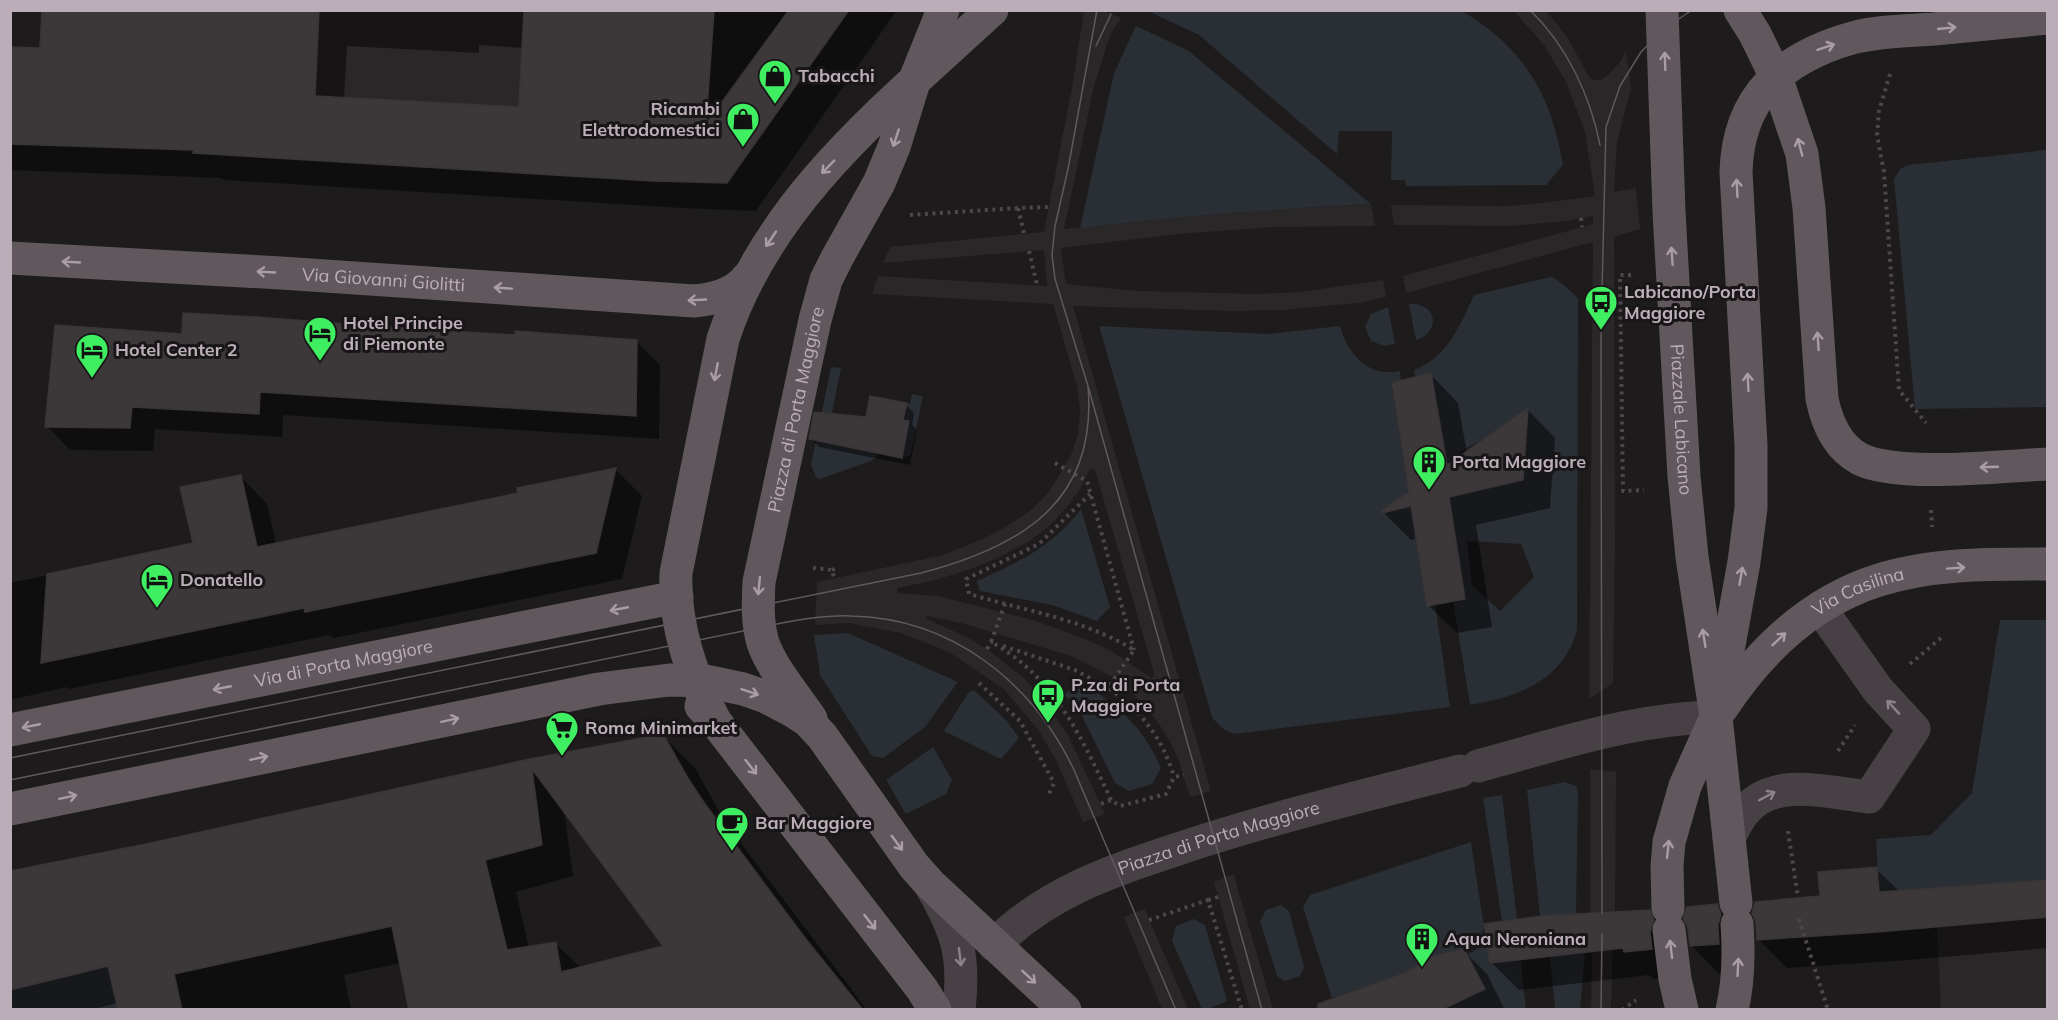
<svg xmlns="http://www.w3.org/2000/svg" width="2058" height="1020" font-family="Mulish,sans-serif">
	<rect width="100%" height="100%" fill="#1d1b1c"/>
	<!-- built -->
	<path fill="#2a2728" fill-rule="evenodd" d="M185,11h438l-8,166 -438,-26z
		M1084,11h20l17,7 -11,17 -16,51 -30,143 102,-11 94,-8 111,-6 4,22 -102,1 -95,7 -117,14 5,36 72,7 119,3 43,-2 83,-12 3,17 -28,6 -75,7 -52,1 -158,-5 138,485 -21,6 -11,-36 -8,-18 -12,-19 -15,-19 -29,-27 -44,-22 -106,-32 -38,-8 -1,3 39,17 22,13 38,30 17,18 26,38 37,79 -22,8 -28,-64 -16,-27 -35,-42 -55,-37 -48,-19 -52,-10 -34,2 2,-43 126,-27 40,-16 23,-12 25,-17 18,-18 22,-37 7,-21 2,-25 -3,-23 -24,-82 -181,-10 6,-18 169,10 -3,-36 -161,13 7,-16 154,-15 29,-150zM1090,469l5,1 59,203v3l-3,2 -38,-26 -25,-12 -55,-20 -95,-24 -41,-3v-5l35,-7 39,-12 26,-11 33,-17 20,-16 16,-17 14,-19z
		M1514,11h32l20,24 24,43 4,2h7l7,-5 12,-13 6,-11 5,37 -14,54 -3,50 22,-4 4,41 -26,8 1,309 -2,137 -24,16 4,-457 -187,51 -3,-17 190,-52v-8l-26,5 -56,5 -117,-1 -3,-20 117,1 35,-3 52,-7 -10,-64 -19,-50 -22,-37z
		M1590,769l26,3 -1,140 -7,1 -18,1z
		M1234,874l4,16 35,119h-23l-36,-127z
		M1145,909l3,8 40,92h-26l-38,-92z
		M1936,911l26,13 85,-7v92h-106z
		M1613,933l-2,76 -20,1 1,-76z"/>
	<!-- green -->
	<path fill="#2a2e35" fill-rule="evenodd" d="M1156,10l306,1c62,37 89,83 101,154l-17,20 -140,1 -1,-6h-14l1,-49h-53l-2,23 -138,-119 -47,-22z
		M1136,26l53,25 182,153c-98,5 -194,12 -291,24l34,-155z
		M2047,150v257l-132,2 -21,-230 6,-10 8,-4z
		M1551,277c7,2 23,16 27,22l-1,331c-14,51 -59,67 -107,75l-17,-104 11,-2 -34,-225 -15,3 -1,-7c33,-12 47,-46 60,-75zM1527,414l-4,66 -59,14 -6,-41zM1467,541l54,3 13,33 -34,34 -28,-26z
		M1409,304c28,-2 33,28 7,36z
		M1388,307l7,37 -11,2 -13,-5 -6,-14 6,-13z
		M1099,326l168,8 73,-8c8,28 28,52 60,45l1,9 -10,3 21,129 23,92 15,103 -215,27c-11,-3 -16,-8 -23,-17z
		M831,367l10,1 -9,45 3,1 -5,26 47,13v3l-6,5 -51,18 -4,-2 -5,-12z
		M912,394l11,2 -12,57 -2,3 -7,2 7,-37 -6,-1 4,-17 3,1z
		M1081,509l29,98 -13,14 -45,-16 -72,-14 -3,-10c42,-19 76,-35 104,-72z
		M2000,620h47v260l-168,13 -3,-54 55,-4 41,-42z
		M848,633l110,49 -33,45 -42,31 -11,-2 -52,-81 -6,-40z
		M1076,680c38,20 68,48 85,88l-9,16 -23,7 -14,-8 -33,-67 -17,-21z
		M974,690l33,31 12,17 -18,21 -57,-28 24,-38z
		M933,747l19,33 -6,14 -40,20 -20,-34z
		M1565,782l11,4 2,6 -2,122 -36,3 -13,-127z
		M1502,795l15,124 -15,2 -19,-123z
		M1471,842l13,85 -3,10 -17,12 -29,7 -30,17 -73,25 -29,-91 7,-12z
		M1281,905l8,6 15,56 -4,9 -15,5 -8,-5 -17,-55 6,-11z
		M1194,919l11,6 22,76 -19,8h-6l-30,-68 4,-15z
		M1492,939l28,17 6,53 -85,1 43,-21 -17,-34z
		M1585,952l-5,57h-25l-5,-53z
		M108,966l10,43h-107l-1,-19z"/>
	<!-- shadow -->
	<path fill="#0007" fill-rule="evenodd" d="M43,10h854l-141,201 -74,-3 -458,-28 -3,-2 -211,-8v-122l32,1zM479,45l45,3 -4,60 -176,-9 3,-53 132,7z
		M10,326l2,1 -2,73z
		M183,336l453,5 24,24 -1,74 -376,-24 -1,22 -127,-8 -2,22 -83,-1 -23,-24z
		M1431,375l27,28 9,50 61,-43 27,28 -5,70 -74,17 16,102 -35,6 -28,-27 -11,-68 -7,2 -28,-28 27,-20z
		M906,405l8,8 -2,12 5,5 -7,35 -91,-18 -9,-9z
		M615,469l27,27 -20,83 -288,59 -4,-3 -261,54 -2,-2 -57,13v-117l185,-39 46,-67 26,27 9,40 244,-50z
		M663,736l32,32 25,45 17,25 130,172h-457l-9,-47 -57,12 7,35h-232l-1,-7 -28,7h-80v-138zM564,810l102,136 -85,22 -25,-24 -27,4 -13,-56 57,-16z
		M1876,869l24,23 148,-11v67l-140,12 -121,8 -29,-29 63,-42z
		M1717,906l29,29 2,37 -28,3 -29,-30z
		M1649,911l28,28 2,38 -26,2 -4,-4 -130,15 -28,-28z
		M1464,951l23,23 18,36h-149z"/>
	<!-- building -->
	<path fill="#3c383a" stroke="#393537" stroke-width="1.5" fill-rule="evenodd" d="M42,10h277l-4,86 204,11 5,-97h190l-8,114 83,-114h60l-122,173 -74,-2 -460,-28 1,-3 -184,-6v-97l30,1z
		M183,313l73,4 129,10 130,8v-4l122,9 -1,76 -376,-24 -1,22 -127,-7 -2,21 -85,-1 10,-102 127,9z
		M1431,373l16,92 81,-57 -5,72 -74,17 16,102 -38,7 -16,-100 -29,7 -1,-2 28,-19 -17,-109z
		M870,396l37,7 -4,17 6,1 -7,37 -93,-19 5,-27 52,5z
		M616,468l-20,85 -291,59 -1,-4 -263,55 6,-89 146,-31 -13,-56 61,-12 16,72 261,-54 -1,-5z
		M663,734l26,46 16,24 100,134 58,72h-454l-17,-84 -218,48 8,36h-64l-10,-44 -98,24v-119l136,-27 384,-85zM532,769l55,74 76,103 -102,26 -5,-30 -49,8 -22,-90 57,-15z
		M1877,867l2,25 169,-12v37l-170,15 -121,8 -1,-17 -4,-10 3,-11 65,-6 -2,-24z
		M1717,904l4,10 -3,11 1,19 -29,2 -2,-18 -5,-10 4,-11z
		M1650,910l4,10 -4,12 2,17 -28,3 -1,-4 -133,15 -6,-39 58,-8z
		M1464,949l21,40 -44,21h-123v-6l87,-31 30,-17z"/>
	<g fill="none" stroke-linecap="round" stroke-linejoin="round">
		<!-- path -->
		<path stroke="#4e464c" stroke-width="4" stroke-dasharray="3 4.5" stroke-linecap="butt" d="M1890,74l-11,37 -2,24 7,37 15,218 27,33
			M910,215l108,-7
			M1581,218l1,9
			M1024,233l-6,-25 31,-1
			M1029,251l8,34
			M1631,275h-11l3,216 21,-1
			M1055,463l32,18 47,169
			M1931,510l1,17
			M813,568l19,2 2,8
			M832,570l7,-3
			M1005,604l-36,-10 -3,-15 73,-35 51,-50
			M1003,646l72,24 33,18
			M987,649l4,-7h2
			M1910,664l31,-26
			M979,683l41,38 34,62 -5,11
			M1838,751l17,-26
			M1111,800c-29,-62 -57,-124 -120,-158l14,-38c44,11 90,22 129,46l-26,38c33,22 55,51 66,89
			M1101,804l10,-4 9,6 46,-12 8,-17 10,-2
			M1788,831l10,67
			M1208,900l10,-3
			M1799,919l29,91
			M1149,920l59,-20 34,110
			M1249,1010l1,-1
			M1622,1010l14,-10"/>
		<!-- minor -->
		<g stroke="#474145" stroke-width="33">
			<path d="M1478,766c78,-21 157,-48 238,-49"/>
			<path d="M1729,838c5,-9 9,-20 17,-28 29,-34 84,-17 123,-13l45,-68 -36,-39 -58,-82"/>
			<path d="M932,888c26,45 33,69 27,122"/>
			<path id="s1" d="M994,945c53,-53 115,-73 184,-96 93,-31 188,-54 282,-78"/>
		</g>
		<!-- major -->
		<g stroke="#61585e" stroke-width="33">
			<path id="s2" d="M1662,10l7,202 15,264 8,81 24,160 20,186"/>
			<path d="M1740,10l15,24 21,43 26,77 7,54 13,191c5,24 15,48 38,60 38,19 142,7 188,5"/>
			<path id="s3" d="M10,258l271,15 413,28c21,-2 41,-7 54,-24"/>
			<path d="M701,706l14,15 207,268 13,21"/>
			<path id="s4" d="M1722,708c38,-58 90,-107 157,-128 53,-17 113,-16 169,-16"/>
			<path id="s5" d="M811,719c-14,-21 -40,-52 -48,-76 -6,-20 -5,-41 -4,-61l56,-262 11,-40 11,-22 42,-75 15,-36 20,-65 29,-72"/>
			<path d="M715,721c-23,-44 -41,-97 -39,-148l47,-234c45,-139 165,-233 269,-329"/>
			<path id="s6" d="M10,730l667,-133"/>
			<path d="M10,809l589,-120 70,-9 36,1 38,8 23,8 25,13 17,11 14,15 92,130 16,18 135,126"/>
			<path d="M1668,908l-1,-42 2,-24 16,-56 31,-69 28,-155 7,-54v-63l-15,-273c2,-75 46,-114 116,-134 25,-7 55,-7 82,-9 38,-4 76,-7 114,-11"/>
			<path d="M1669,930l6,49 7,31"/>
			<path d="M1732,1010c7,-29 7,-57 5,-86"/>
		</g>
		<!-- tram -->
		<path stroke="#61585f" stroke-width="1.5" d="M1097,10l-29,159 -13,57 -3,29 3,24 33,107 174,624
			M1530,10c37,36 60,85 70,135
			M1096,46l15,-32
			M10,758l911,-185c100,-26 177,-71 167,-187
			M10,780l777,-158c22,-4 43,-7 64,-6 101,2 181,66 223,154l102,240
			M1602,913l-1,-582 5,-204 14,-41 21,-34 23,-23 28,-19
			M1601,1010l1,-76"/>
	</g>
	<!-- one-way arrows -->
	<defs><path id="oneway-shaft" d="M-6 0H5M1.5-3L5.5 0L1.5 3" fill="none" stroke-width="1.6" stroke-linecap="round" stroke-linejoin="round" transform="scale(1.5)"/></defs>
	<g stroke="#aa9da7">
		<use href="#oneway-shaft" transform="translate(1947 28) rotate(-6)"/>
		<use href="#oneway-shaft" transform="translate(1826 47) rotate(-19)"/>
		<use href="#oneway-shaft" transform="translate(1665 61) rotate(-92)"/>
		<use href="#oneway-shaft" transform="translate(896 138) rotate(108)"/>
		<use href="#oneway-shaft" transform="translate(1800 147) rotate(-105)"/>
		<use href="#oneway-shaft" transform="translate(828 167) rotate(134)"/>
		<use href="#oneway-shaft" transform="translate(1737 188) rotate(-93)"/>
		<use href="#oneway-shaft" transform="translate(771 239) rotate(124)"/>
		<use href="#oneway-shaft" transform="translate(1672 256) rotate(-94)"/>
		<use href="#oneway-shaft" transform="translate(71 262) rotate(-177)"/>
		<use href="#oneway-shaft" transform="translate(266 272) rotate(-177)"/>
		<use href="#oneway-shaft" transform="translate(503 288) rotate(-176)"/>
		<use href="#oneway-shaft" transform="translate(697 300) rotate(177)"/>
		<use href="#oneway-shaft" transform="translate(1818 341) rotate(-94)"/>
		<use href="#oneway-shaft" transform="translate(716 372) rotate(101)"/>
		<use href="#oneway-shaft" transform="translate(1748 382) rotate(-93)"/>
		<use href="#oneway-shaft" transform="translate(1989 467) rotate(178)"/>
		<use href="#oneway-shaft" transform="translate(1956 568) rotate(-4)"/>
		<use href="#oneway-shaft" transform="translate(1741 576) rotate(-80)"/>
		<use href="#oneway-shaft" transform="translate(759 586) rotate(96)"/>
		<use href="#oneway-shaft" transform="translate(619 609) rotate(169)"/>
		<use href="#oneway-shaft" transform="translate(1704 638) rotate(-99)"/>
		<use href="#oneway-shaft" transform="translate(1779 639) rotate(-43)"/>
		<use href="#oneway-shaft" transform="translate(222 688) rotate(169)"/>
		<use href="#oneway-shaft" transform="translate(750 692) rotate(19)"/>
		<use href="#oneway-shaft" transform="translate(450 720) rotate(-12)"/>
		<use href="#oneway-shaft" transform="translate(31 726) rotate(169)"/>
		<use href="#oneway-shaft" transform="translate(259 758) rotate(-12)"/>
		<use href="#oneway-shaft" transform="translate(751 767) rotate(52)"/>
		<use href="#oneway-shaft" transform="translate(68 797) rotate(-12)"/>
		<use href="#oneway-shaft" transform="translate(897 843) rotate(54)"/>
		<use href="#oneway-shaft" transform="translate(1668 849) rotate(-84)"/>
		<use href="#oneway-shaft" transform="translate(870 922) rotate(52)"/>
		<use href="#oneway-shaft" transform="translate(1671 949) rotate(-97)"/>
		<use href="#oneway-shaft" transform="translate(1738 967) rotate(-87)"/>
		<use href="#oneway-shaft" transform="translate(1029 977) rotate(43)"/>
	</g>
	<g stroke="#8d828b">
		<use href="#oneway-shaft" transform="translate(1893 707) rotate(-133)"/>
		<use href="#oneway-shaft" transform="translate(1767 796) rotate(-28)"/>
		<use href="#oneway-shaft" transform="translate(960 957) rotate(83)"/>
	</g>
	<!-- icons -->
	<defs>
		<g id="shop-pin" transform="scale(1.725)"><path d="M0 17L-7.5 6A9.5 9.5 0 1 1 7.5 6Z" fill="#40ef61" stroke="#181617"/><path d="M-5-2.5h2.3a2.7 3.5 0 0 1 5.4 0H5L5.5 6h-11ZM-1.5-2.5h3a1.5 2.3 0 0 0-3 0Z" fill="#111"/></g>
		<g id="bus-pin" transform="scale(1.725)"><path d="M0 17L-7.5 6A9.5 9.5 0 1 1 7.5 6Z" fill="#40ef61" stroke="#181617"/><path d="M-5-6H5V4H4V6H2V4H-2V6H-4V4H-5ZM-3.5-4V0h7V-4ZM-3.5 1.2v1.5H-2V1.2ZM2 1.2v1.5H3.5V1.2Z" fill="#111"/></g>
		<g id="hotel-pin" transform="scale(1.725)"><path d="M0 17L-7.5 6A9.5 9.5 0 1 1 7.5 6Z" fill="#40ef61" stroke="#181617"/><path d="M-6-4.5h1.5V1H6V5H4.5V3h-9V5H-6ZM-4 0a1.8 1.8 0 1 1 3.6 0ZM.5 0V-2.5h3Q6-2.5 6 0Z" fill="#111"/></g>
		<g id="building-pin" transform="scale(1.725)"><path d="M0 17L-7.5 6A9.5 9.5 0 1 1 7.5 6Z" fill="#40ef61" stroke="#181617"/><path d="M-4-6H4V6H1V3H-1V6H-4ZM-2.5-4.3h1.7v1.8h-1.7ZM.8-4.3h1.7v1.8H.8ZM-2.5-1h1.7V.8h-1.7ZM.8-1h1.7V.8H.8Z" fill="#111"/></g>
		<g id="supermarket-pin" transform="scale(1.725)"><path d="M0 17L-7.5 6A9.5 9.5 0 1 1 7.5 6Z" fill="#40ef61" stroke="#181617"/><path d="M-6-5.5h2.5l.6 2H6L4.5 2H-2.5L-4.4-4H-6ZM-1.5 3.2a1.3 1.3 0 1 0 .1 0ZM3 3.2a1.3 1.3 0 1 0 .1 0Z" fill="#111"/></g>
		<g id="cafe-pin" transform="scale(1.725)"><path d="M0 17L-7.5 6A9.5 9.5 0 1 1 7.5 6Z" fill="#40ef61" stroke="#181617"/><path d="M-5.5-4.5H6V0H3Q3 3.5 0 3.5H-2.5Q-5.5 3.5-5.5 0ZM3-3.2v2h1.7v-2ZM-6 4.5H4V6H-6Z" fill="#111"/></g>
	</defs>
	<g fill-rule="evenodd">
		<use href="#shop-pin" x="775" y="76"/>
		<use href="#shop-pin" x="743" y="119"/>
		<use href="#bus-pin" x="1601" y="302"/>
		<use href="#hotel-pin" x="320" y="333"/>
		<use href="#hotel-pin" x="92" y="350"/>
		<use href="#building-pin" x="1429" y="462"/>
		<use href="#hotel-pin" x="157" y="580"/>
		<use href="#bus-pin" x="1048" y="695"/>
		<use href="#supermarket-pin" x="562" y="728"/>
		<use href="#cafe-pin" x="732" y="823"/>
		<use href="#building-pin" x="1422" y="939"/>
	</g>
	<g text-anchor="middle" stroke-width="6" stroke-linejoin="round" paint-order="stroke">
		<!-- poi labels -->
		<g font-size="18" font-weight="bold" fill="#bcaeb9" stroke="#181617" text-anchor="start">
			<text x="798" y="82">Tabacchi</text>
			<text x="720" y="115" text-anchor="end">Ricambi<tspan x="720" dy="21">Elettrodomestici</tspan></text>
			<text x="1624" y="298">Labicano/Porta<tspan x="1624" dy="21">Maggiore</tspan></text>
			<text x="343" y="329">Hotel Principe<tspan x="343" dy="21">di Piemonte</tspan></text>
			<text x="115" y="356">Hotel Center 2</text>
			<text x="1452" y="468">Porta Maggiore</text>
			<text x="180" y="586">Donatello</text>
			<text x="1071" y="691">P.za di Porta<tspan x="1071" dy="21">Maggiore</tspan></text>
			<text x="585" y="734">Roma Minimarket</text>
			<text x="755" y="829">Bar Maggiore</text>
			<text x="1445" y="945">Aqua Neroniana</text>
		</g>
		<!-- street labels -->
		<g font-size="18" fill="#bcaeb9" stroke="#181617">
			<text dy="6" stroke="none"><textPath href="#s3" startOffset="374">Via Giovanni Giolitti</textPath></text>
			<text dy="6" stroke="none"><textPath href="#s5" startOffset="328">Piazza di Porta Maggiore</textPath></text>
			<text dy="6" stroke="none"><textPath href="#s2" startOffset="410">Piazzale Labicano</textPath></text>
			<text dy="6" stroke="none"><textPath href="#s4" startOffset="183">Via Casilina</textPath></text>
			<text dy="6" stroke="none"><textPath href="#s6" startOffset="340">Via di Porta Maggiore</textPath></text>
			<text dy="6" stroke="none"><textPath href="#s1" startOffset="252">Piazza di Porta Maggiore</textPath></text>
		</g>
	</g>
	<!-- border -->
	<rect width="2058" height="1020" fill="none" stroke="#bcaeb9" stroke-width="24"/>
</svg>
